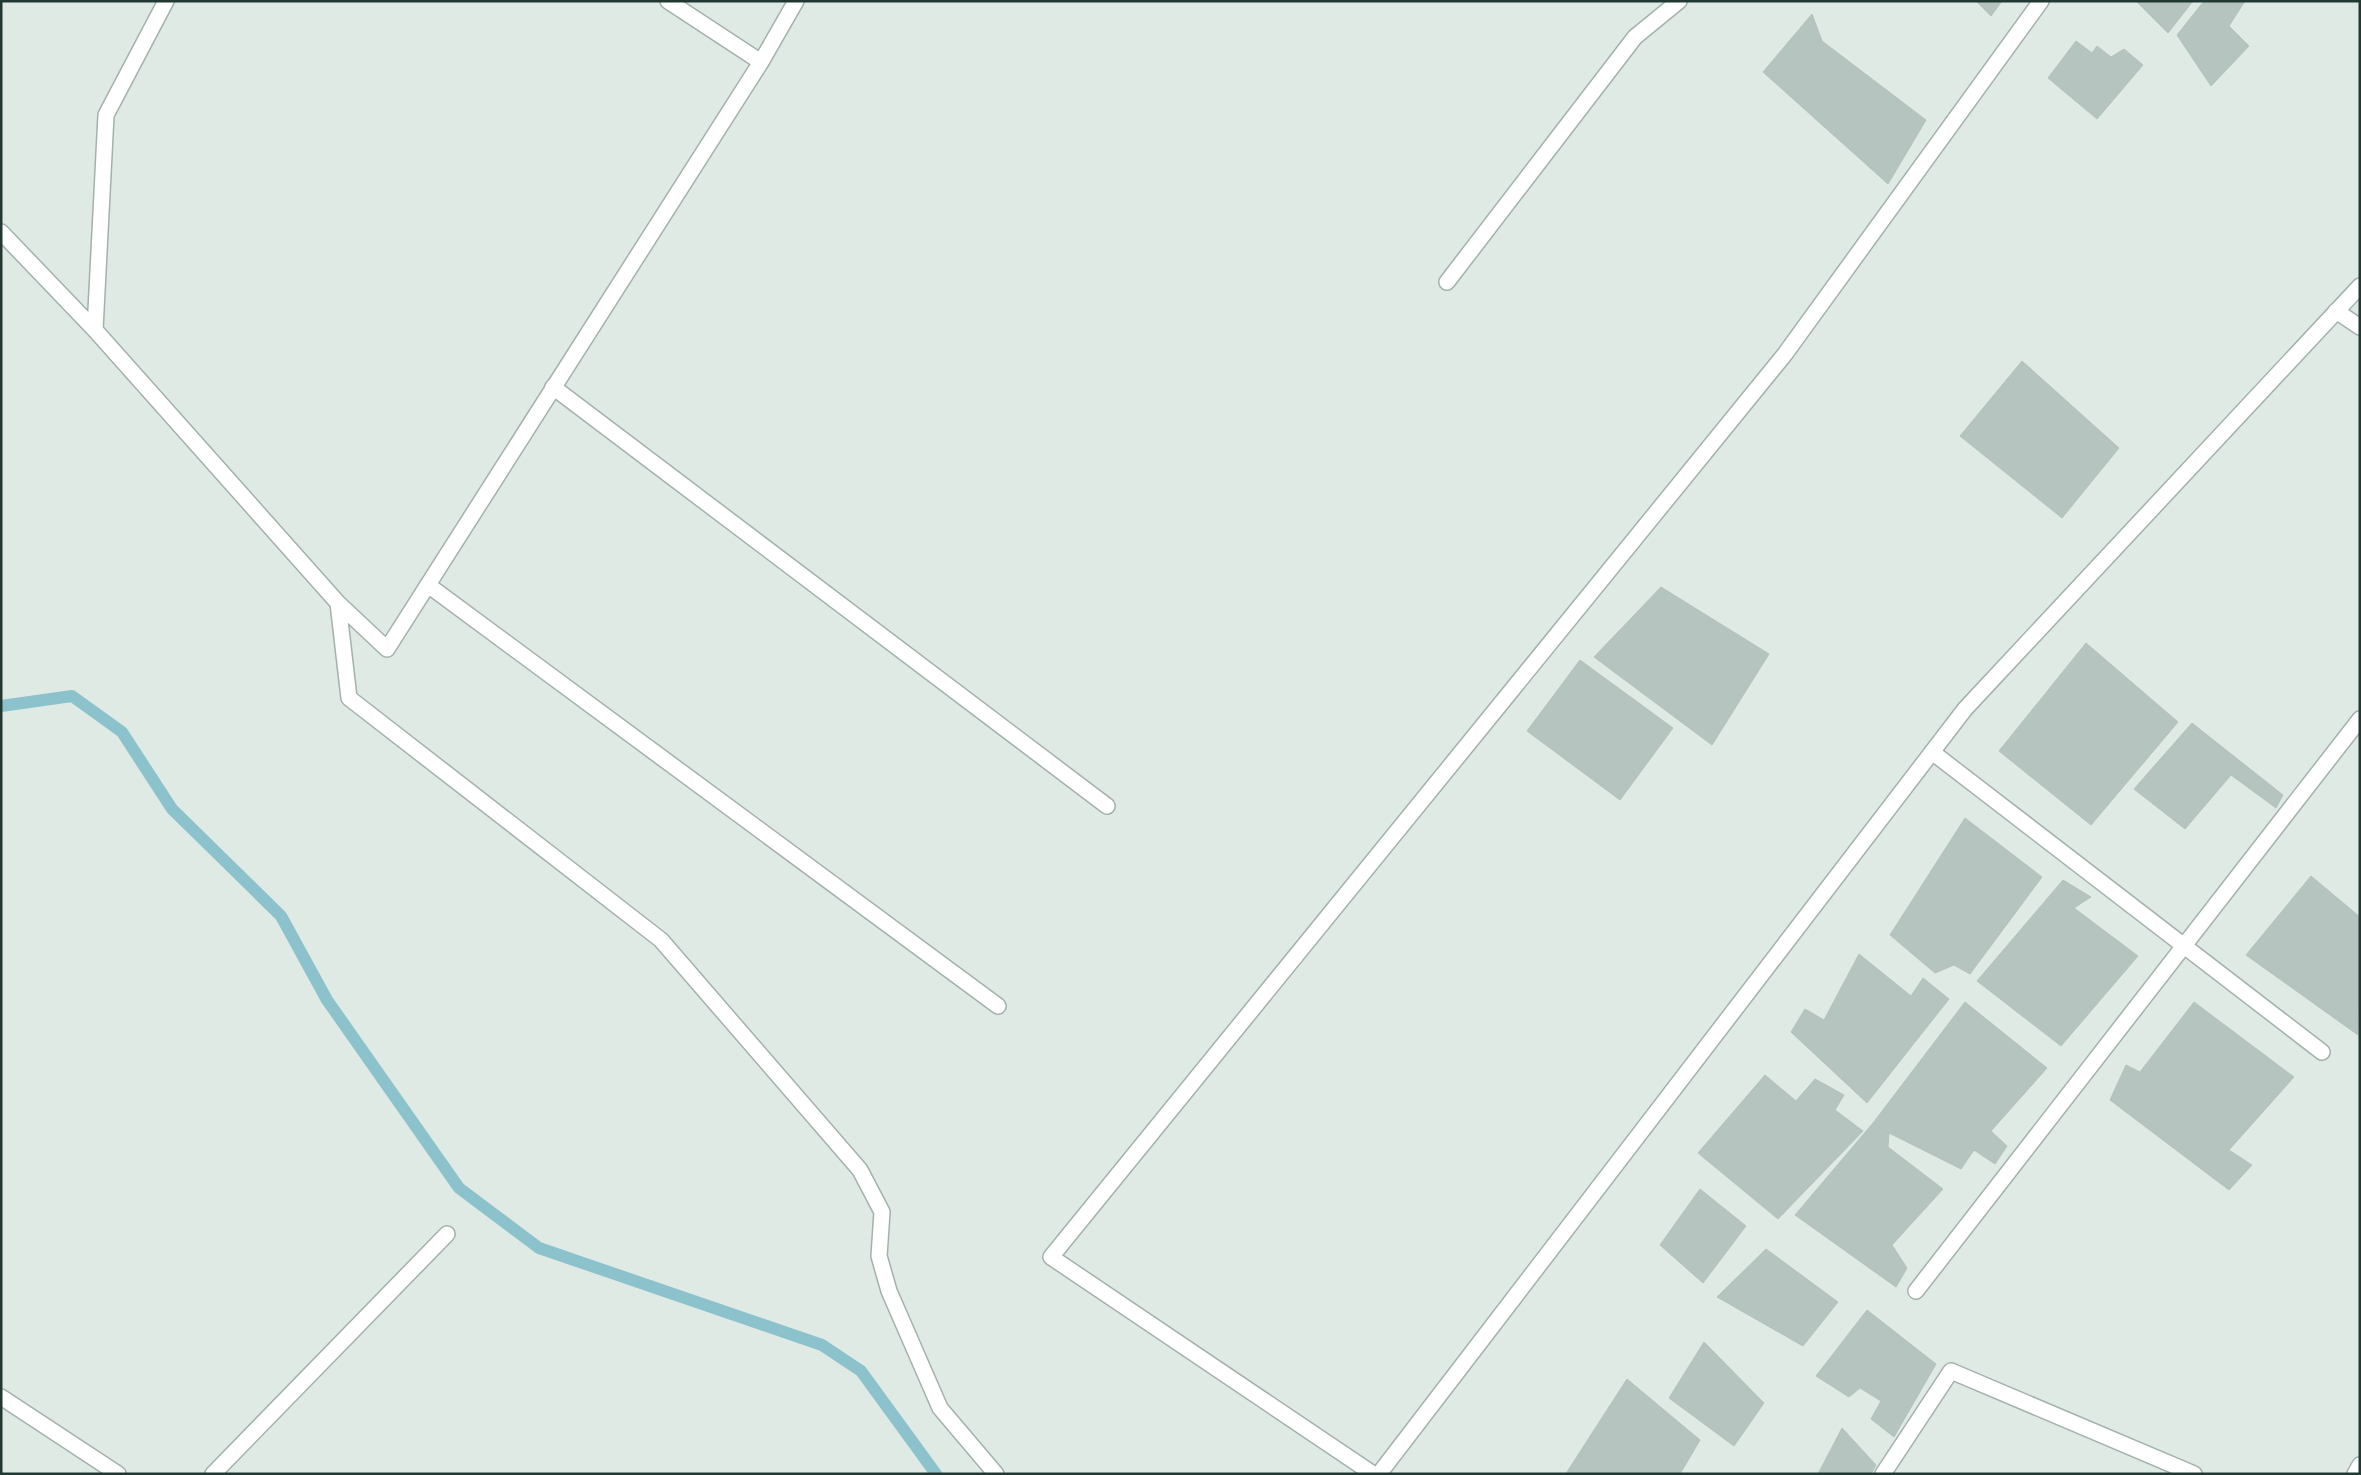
<svg xmlns="http://www.w3.org/2000/svg" width="2361" height="1475" font-family="'PT Sans',sans-serif">
	<rect width="100%" height="100%" fill="#e0eae5"/>
	<g fill="none" stroke-linecap="round" stroke-linejoin="round">
		<!-- stream -->
		<path stroke="#8cc2cb" stroke-width="12" d="M1,706l71,-10 50,36 50,77 109,107 46,84 132,188 80,60 283,97 39,26 75,103"/>
	</g>
	<!-- building -->
	<path fill="#b5c4be" stroke="#b3c2bc" d="M1976,1h26l-11,15z
		M2136,1h57l-25,32z
		M2204,1h41l-16,25 20,20 -38,40 -34,-51z
		M1812,14l10,27 104,79 -38,64 -125,-112z
		M2076,41l16,12 5,-7 14,11 13,-8 19,16 -46,54 -49,-41z
		M2022,361l97,87 -57,70 -102,-82z
		M1661,587l108,67 -57,91 -118,-88z
		M2086,643l92,79 -87,103 -92,-74z
		M1580,660l93,68 -53,72 -93,-69z
		M2192,723l91,72 -7,13 -45,-33 -46,54 -51,-40z
		M1965,818l77,59 -72,97 -16,-9 -19,8 -45,-38z
		M2311,876l49,41 -2,118 -112,-80z
		M2063,880l28,17 -17,11 64,48 -77,90 -84,-65z
		M1859,954l52,42 12,-18 26,21 -82,104 -76,-71 14,-23 19,11z
		M1965,1002l82,66 -56,63 16,15 -12,18 -21,-14 -13,19 -72,-36 -16,-10z
		M2194,1002l100,75 -65,73 23,15 -23,25 -119,-90 16,-35 14,7z
		M1765,1075l31,26 19,-22 29,16 -9,15 28,21 -85,88 -80,-66z
		M1873,1123l16,10 -1,14 55,42 -51,56 15,23 -11,19 -101,-72z
		M1700,1189l46,37 -43,57 -43,-38z
		M1766,1249l72,53 -35,44 -86,-49z
		M1867,1310l69,54 -42,73 -23,-18 10,-18 -21,-13 -11,9 -33,-21z
		M1704,1342l60,61 -30,43 -65,-48z
		M1627,1379l73,61 -20,34h-111l-2,-2z
		M1842,1428l34,37 -5,9h-53z"/>
	<g fill="none" stroke-linecap="round" stroke-linejoin="round">
		<!-- lane casing -->
		<g stroke="#a3b1ac" stroke-width="18">
			<path id="lane" d="M668,1l93,61
				M1447,282l188,-245 44,-36
				M95,330l11,-215 60,-114
				M553,387l554,419
				M428,585l570,421
				M1932,752l390,300
				M1916,1291l444,-572
				M1883,1474l68,-103 243,103
				M2355,1474l5,-9"/>
		</g>
		<!-- street casing -->
		<g stroke="#a3b1ac" stroke-width="18">
			<path id="street" d="M1,232l94,98 243,273 11,95 312,242 199,230 22,42 -3,44 10,35 51,117 56,66
				M2336,311l24,16
				M338,603l49,46 374,-587 35,-61
				M1,1397l117,77
				M213,1474l234,-240
				M1373,1474l-322,-217 734,-903 256,-353
				M1379,1474l586,-765 395,-423"/>
		</g>
		<!-- lane -->
		<use href="#lane" stroke="#fff" stroke-width="15"/>
		<!-- street -->
		<use href="#street" stroke="#fff" stroke-width="15"/>
	</g>
	<!-- border -->
	<rect width="2361" height="1475" fill="none" stroke="#223832" stroke-width="5"/>
</svg>
